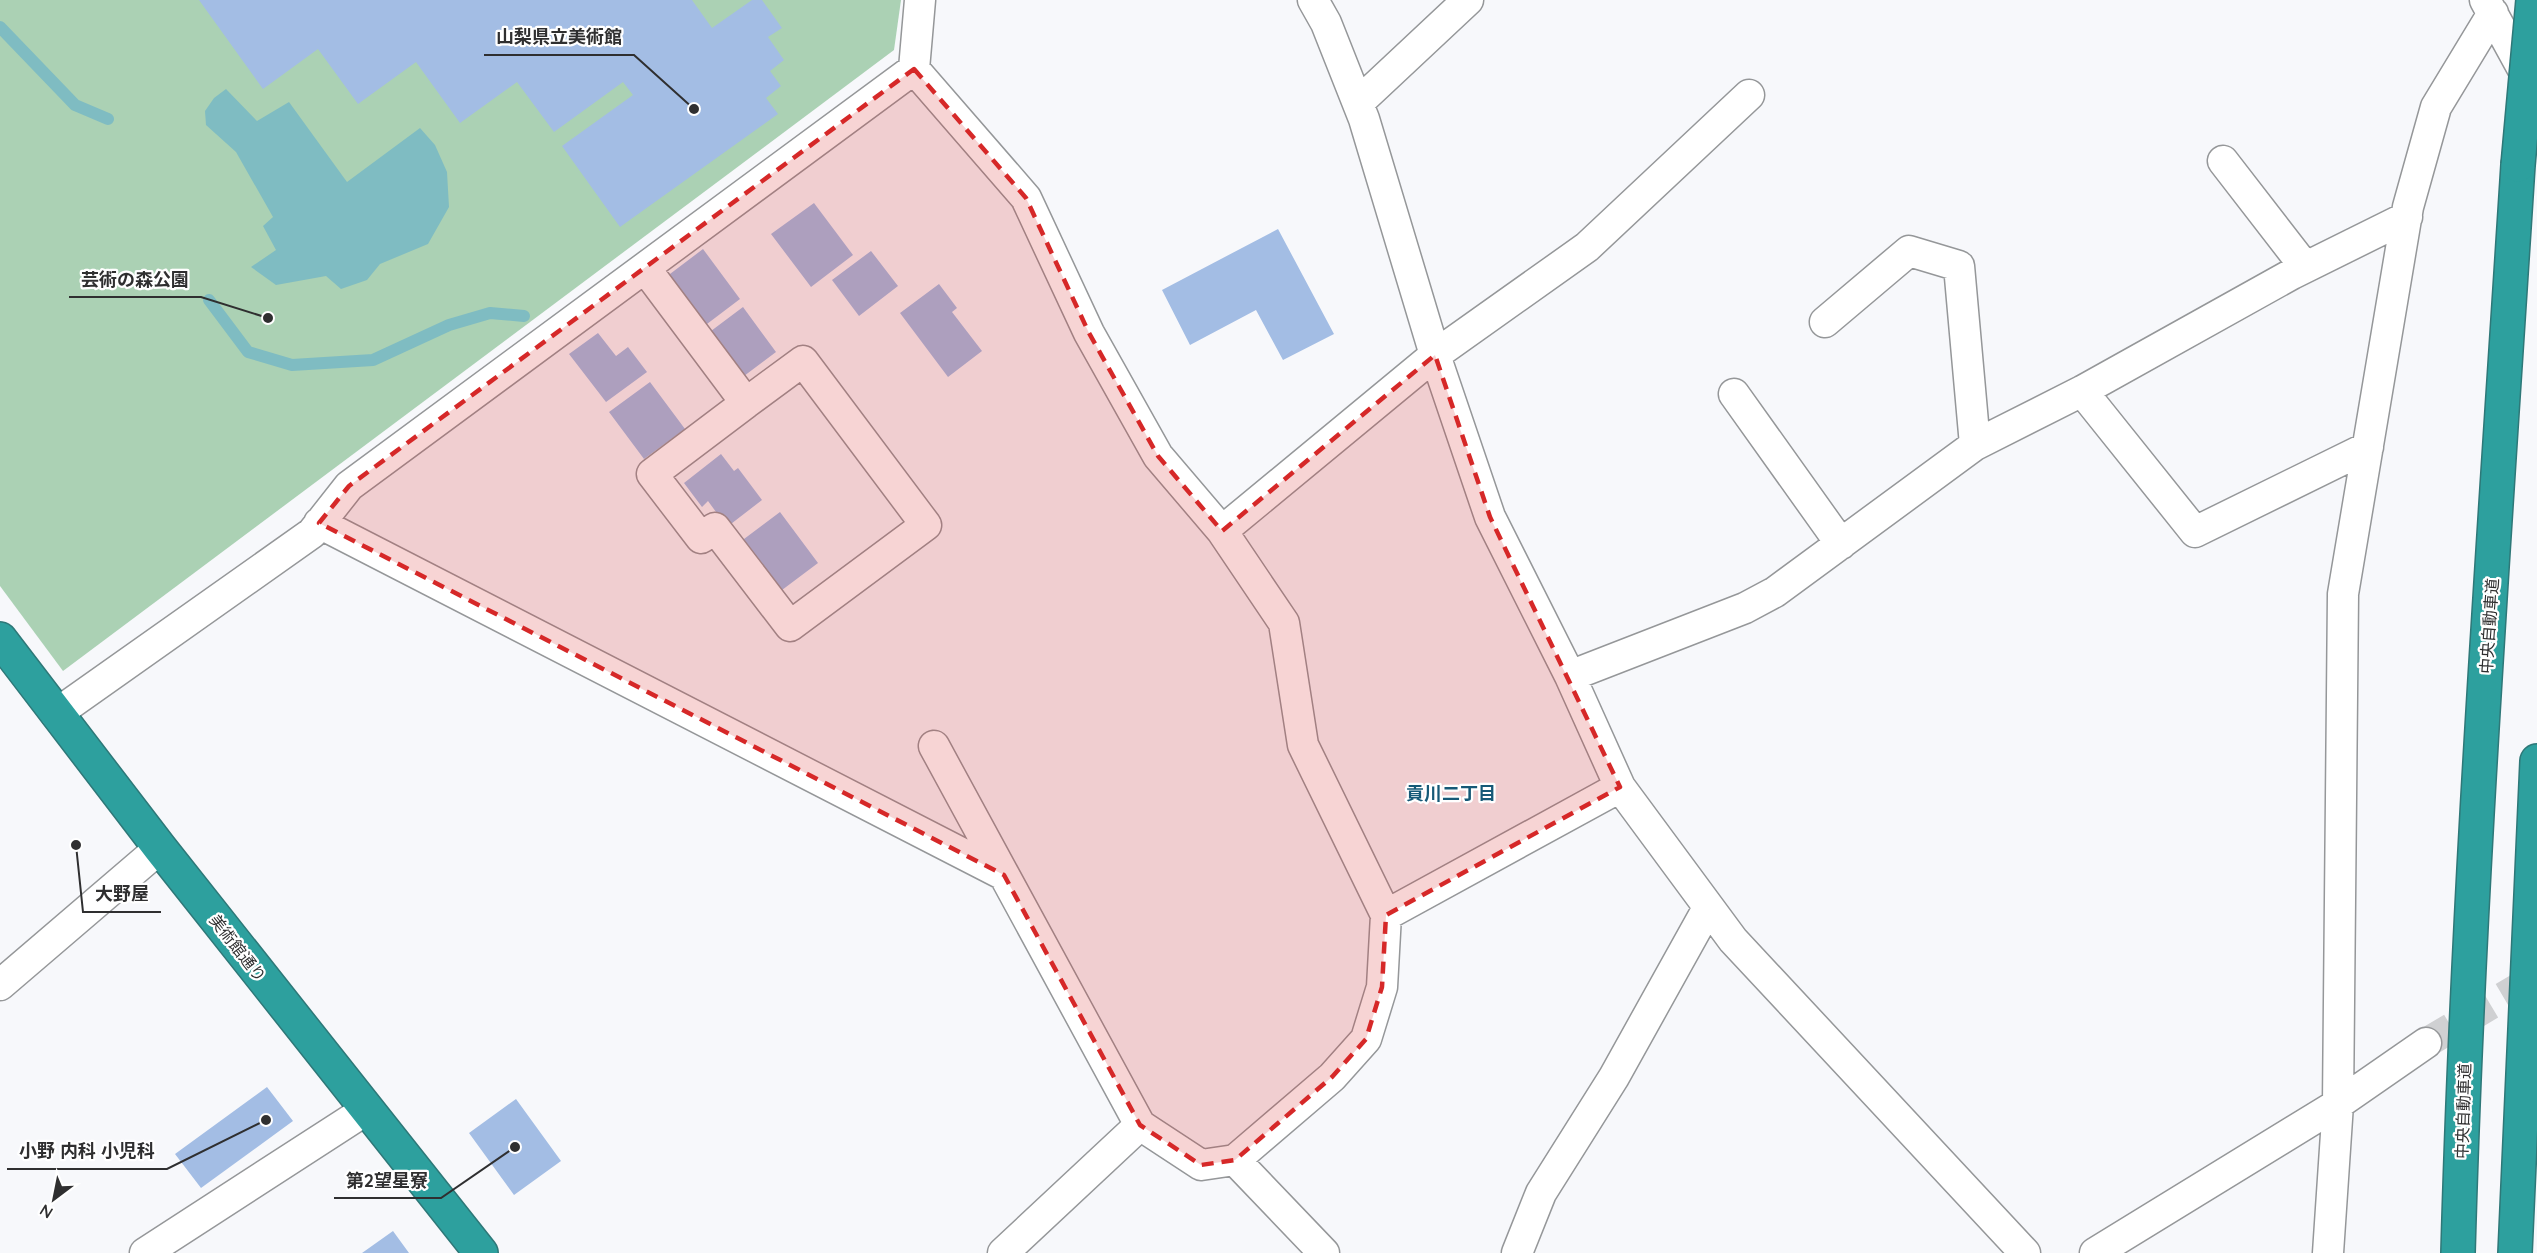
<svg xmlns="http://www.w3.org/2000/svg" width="2537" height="1253" font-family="Quicksand,'Noto Sans JP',sans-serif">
	<rect width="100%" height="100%" fill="#f7f8fb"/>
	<!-- green -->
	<path fill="#abd1b4" d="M0,0h901l-7,50 -831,621 -63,-85z"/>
	<!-- water -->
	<path fill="#7fbcc2" d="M226,89l31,32 32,-19 58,80 73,-54 15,17 12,27 2,35 -21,37 -48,20 -13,16 -26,9 -15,-13 -50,9 -25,-18 25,-17 -13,-24 10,-9 -37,-65 -30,-27 -1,-14 9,-13z"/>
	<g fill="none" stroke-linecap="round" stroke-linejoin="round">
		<!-- stream -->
		<path stroke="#7fbcc2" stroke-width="12" d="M0,27l75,78 33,14
			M209,300l39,52 44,13 81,-5 76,-35 41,-12 34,3"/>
	</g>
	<!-- building -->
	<path fill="#a3bde4" d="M199,0h493l20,28 40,-28h10l20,28 -14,9 16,23 -14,11 11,15 -15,12 12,16 -158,113 -58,-81 71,-51 -10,-13 -69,50 -37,-50 -57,41 -44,-61 -58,42 -40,-55 -55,40z
		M814,203l39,52 -42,32 -40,-53z
		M1278,229l56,105 -51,26 -27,-50 -66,35 -28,-55z
		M703,249l37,50 -37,28 -37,-50z
		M871,251l27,35 -39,30 -27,-36z
		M939,284l18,24 -5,4 30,39 -34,26 -48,-64z
		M743,307l33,45 -32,24 -33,-45z
		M598,333l18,23 12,-9 19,25 -41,30 -37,-48z
		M650,382l35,47 -41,30 -35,-47z
		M721,454l13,17 4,-3 24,32 -35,27 -19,-26 -6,6 -18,-24z
		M780,512l38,51 -40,30 -38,-51z
		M267,1087l26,34 -92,67 -26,-34z
		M516,1099l45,62 -47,34 -45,-62z
		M393,1231l16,22h-47z"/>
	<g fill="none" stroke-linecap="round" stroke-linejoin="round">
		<!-- street-tunnel -->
		<path stroke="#cfd0d2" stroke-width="30" stroke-dasharray="30 15" stroke-linecap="butt" d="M2426,1043l111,-66"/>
		<!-- street casing -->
		<g stroke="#959799" stroke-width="33">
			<path id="street" d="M1313,0l13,23 38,96 71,236 55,162 80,159 50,111 113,153 292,313
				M2485,0l46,84
				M914,69l112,129 63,135 69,123 64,75 62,92 19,122 83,170 -4,72 -16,52 -34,38 -97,83 -34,5 -61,-40 -206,-379
				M1358,103l110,-103
				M2223,161l82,106
				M645,268l101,135 -94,71 49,64 14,-10 75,98 136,-101 -123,-164 -57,42
				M1825,322l84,-71 50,15 16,179
				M2082,391l113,141 173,-85
				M1734,394l107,150
				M319,523l685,352
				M1222,531l213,-176 152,-108 162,-152
				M1570,676l175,-68 30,-16 200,-147 107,-54 210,-117 115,-57
				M56,714l256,-181 37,-47 565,-417 6,-69
				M1386,915l234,-128
				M0,985l160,-137
				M1235,1160l89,93
				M145,1253l221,-143
				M1003,1253l137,-128
				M1517,1253l24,-60 73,-116 94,-169
				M2095,1253l243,-149 88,-61
				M2328,1253l10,-149 5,-510 65,-387 28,-100 57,-94"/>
		</g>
		<!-- highway casing -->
		<g stroke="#2e7878" stroke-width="36">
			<path id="highway" d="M0,639l160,209 321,405
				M2458,1253c10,-363 37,-725 60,-1088
				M2515,1253l22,-492"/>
		</g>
		<!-- street -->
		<use href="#street" stroke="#fff" stroke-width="30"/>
		<!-- highway -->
		<use href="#highway" stroke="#2da09e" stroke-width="33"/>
		<!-- highway-bridge casing -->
		<g stroke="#2e7878" stroke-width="36" stroke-linecap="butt">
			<path id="highway-bridge" d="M2518,165l15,-165"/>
		</g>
		<!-- highway-bridge -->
		<use href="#highway-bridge" stroke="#2da09e" stroke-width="33"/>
	</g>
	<!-- marked area -->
	<path fill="#d62828" fill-opacity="0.2" stroke="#d62828" stroke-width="4.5" stroke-dasharray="12 8" stroke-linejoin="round" d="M914,69l112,129 63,135 69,123 64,75 213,-176 55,162 130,270 -234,128 -4,72 -16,52 -34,38 -97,83 -34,5 -61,-40 -136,-250 -685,-352 30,-37z"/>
	<g text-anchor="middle" stroke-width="4.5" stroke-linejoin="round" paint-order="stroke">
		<!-- street labels -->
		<g font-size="16" fill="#2f2f30" stroke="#fff">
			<text transform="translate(2489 626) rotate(-86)" y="6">中央自動車道</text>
			<text transform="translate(238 948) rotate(52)" y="6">美術館通り</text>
			<text transform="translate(2463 1111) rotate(-88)" y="6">中央自動車道</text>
		</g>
		<!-- neighbourhood labels -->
		<g font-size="18" font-weight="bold" fill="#165977" stroke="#fff">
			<text x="1451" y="800">貢川二丁目</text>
		</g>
	</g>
	<!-- callouts -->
	<path fill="none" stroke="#2f2f30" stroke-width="2" d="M694 109L634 55H484M268 318L201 297H69M76 845L83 912H161M266 1120L167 1169H7M515 1147L441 1198H334"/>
	<g fill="#2f2f30" stroke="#fff" stroke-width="2">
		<circle cx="694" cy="109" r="6"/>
		<circle cx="268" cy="318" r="6"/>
		<circle cx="76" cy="845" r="6"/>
		<circle cx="266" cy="1120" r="6"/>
		<circle cx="515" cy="1147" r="6"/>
	</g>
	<g font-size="18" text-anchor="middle" font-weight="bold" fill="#2f2f30" stroke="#fff" stroke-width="4.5" stroke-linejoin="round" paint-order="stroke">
		<text x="559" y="43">山梨県立美術館</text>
		<text x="135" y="286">芸術の森公園</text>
		<text x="122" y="900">大野屋</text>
		<text x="87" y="1157">小野 内科 小児科</text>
		<text x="387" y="1187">第2望星寮</text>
	</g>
	<!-- north arrow -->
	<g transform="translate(54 1199) rotate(212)" stroke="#ffffff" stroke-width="4.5" paint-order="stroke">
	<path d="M0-4.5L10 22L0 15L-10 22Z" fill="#2f2f30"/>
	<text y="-9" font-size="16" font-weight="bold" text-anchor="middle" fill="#2f2f30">N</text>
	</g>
</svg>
